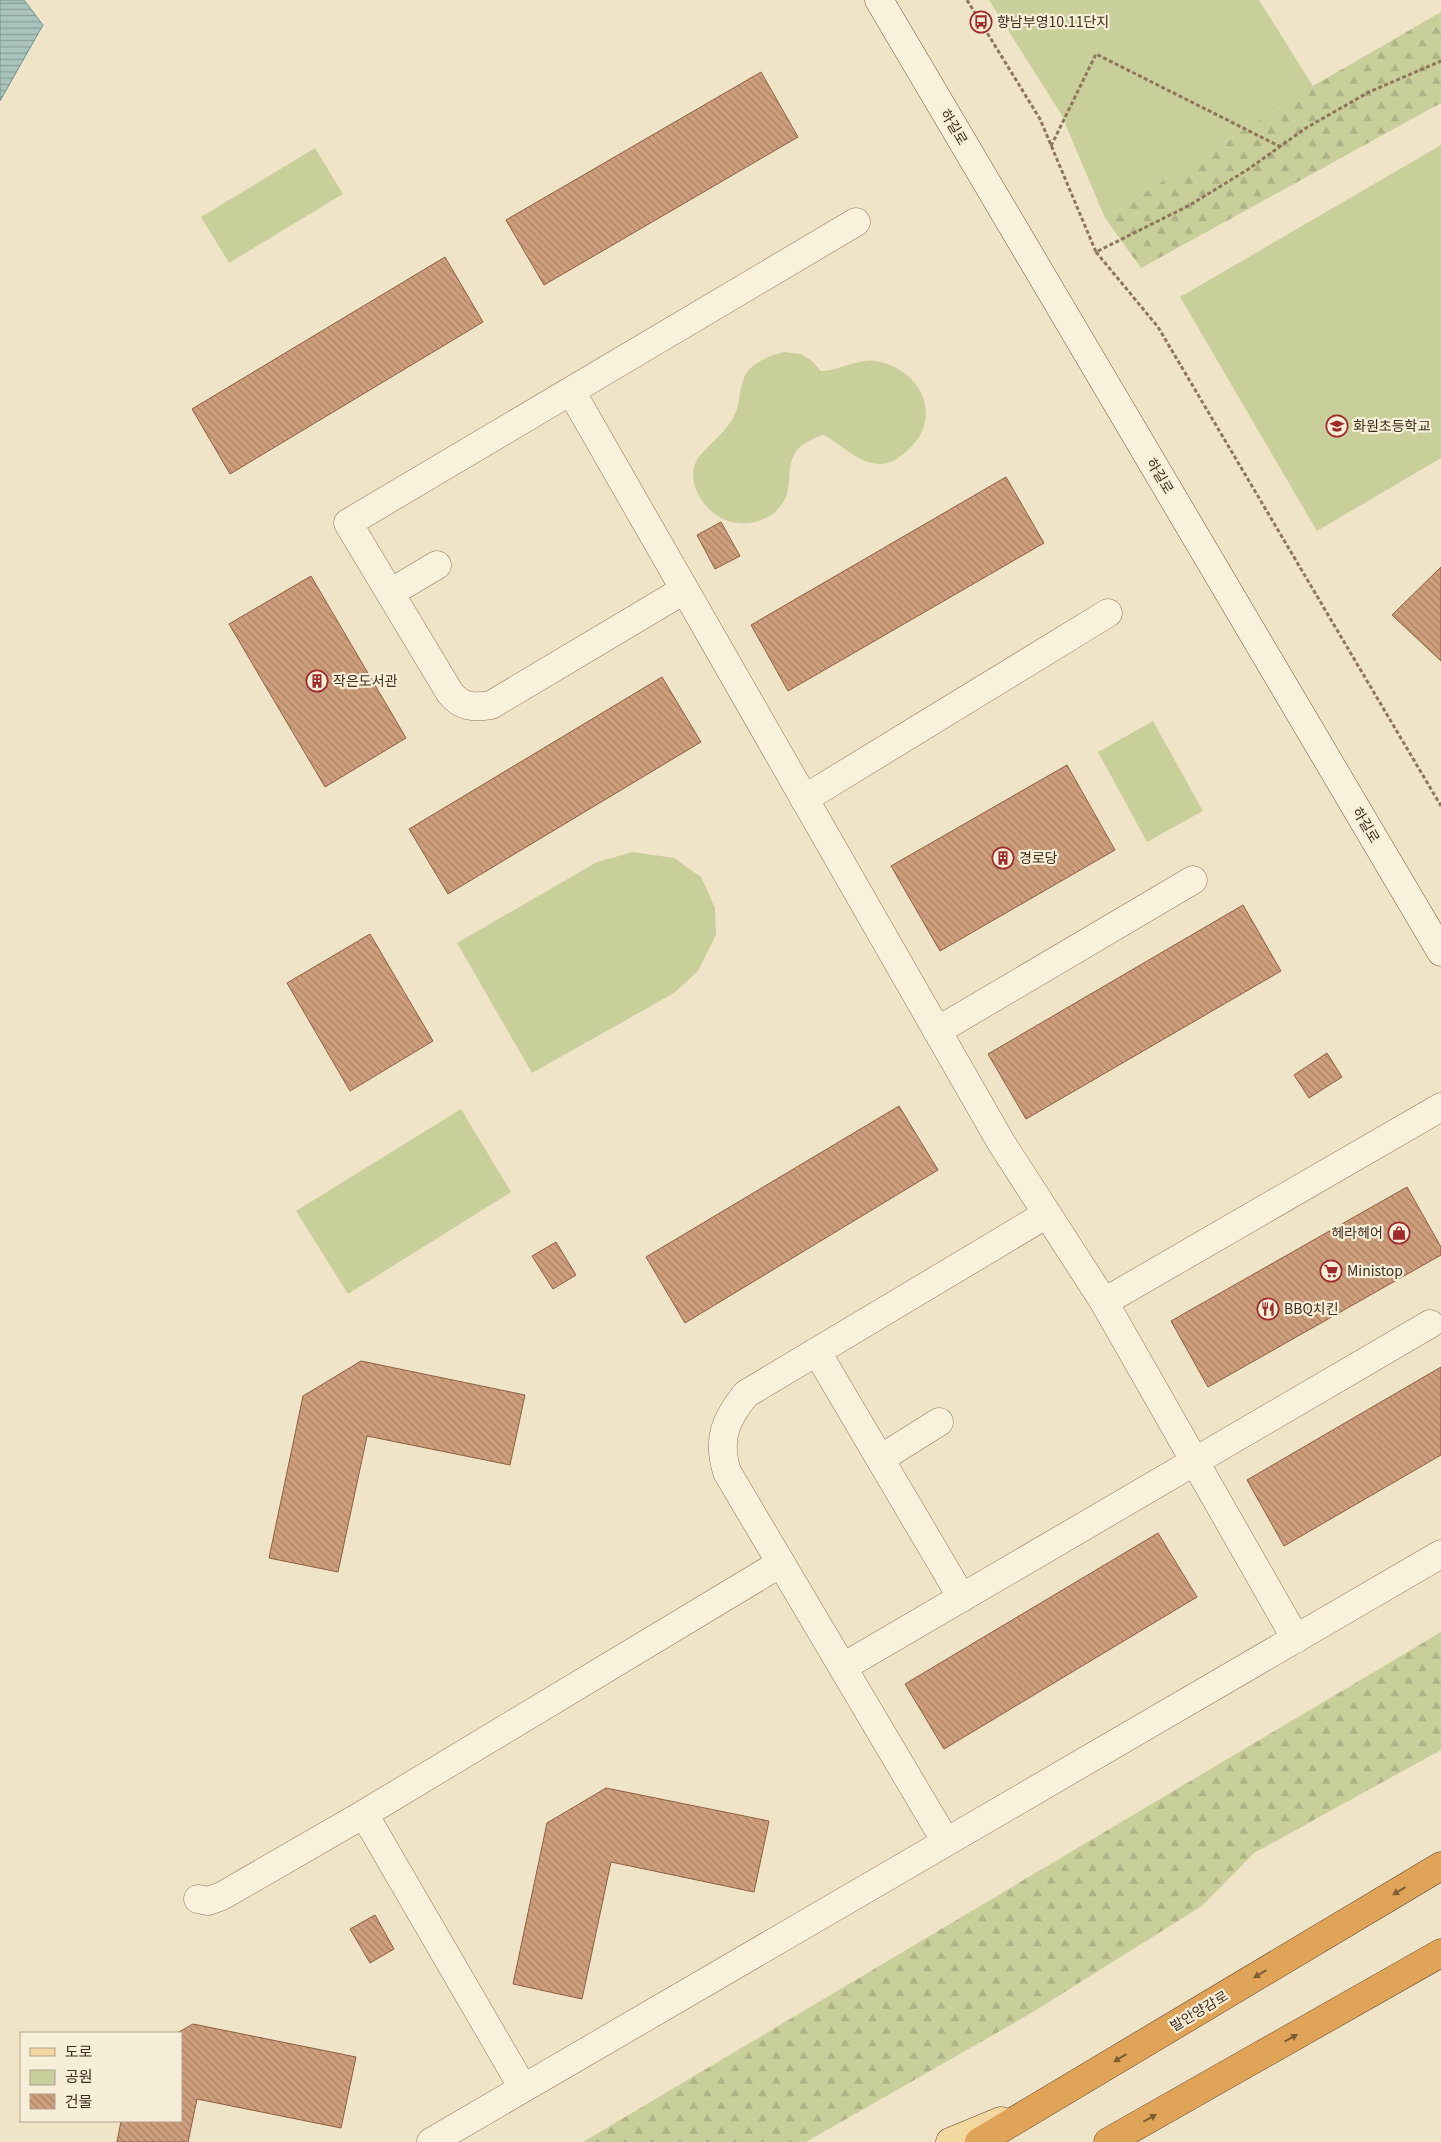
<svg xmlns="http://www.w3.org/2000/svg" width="1441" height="2142" font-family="Georgia,'Noto Sans KR',serif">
	<defs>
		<pattern id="forest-firs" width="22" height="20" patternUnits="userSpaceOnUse" patternTransform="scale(1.25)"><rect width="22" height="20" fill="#c9cf9b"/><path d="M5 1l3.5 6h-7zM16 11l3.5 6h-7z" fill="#aeb285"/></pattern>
		<pattern id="water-rules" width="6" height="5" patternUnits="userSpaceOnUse" patternTransform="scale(1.25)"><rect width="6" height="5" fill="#a9c4bc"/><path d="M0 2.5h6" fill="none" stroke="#8ba098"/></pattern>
		<pattern id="building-back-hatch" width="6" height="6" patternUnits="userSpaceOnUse" patternTransform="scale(1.25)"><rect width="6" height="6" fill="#cf9f7d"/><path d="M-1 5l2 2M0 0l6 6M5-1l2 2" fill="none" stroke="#a98266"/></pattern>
	</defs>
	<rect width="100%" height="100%" fill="#f0e4c8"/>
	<!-- green -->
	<path fill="#c9cf9b" d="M989,0h270l54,86 -208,132 -44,-104z
		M1441,145v313l-124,73 -137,-234z
		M315,148l28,46 -114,69 -28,-46z
		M784,352l17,2 11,7 9,10c21,0 38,-15 59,-9 44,10 63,58 27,89 -8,7 -16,13 -27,13 -22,0 -38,-20 -57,-29 -10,3 -23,9 -28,18 -8,13 -4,28 -8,41 -9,28 -45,37 -69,22 -18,-11 -33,-38 -20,-58 10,-13 26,-24 35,-40 8,-14 5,-26 11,-40 6,-15 25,-22 40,-26z
		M1153,721l50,90 -56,31 -49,-90z
		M633,852l41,6 27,19 14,31 1,27 -18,36 -24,22 -142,80 -75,-130 140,-81z
		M461,1109l50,83 -163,102 -52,-83z"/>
	<!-- forest -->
	<path fill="url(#forest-firs)" d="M1441,12v91l-300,165 -36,-50 208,-132z
		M1441,1632v118l-187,103 -52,53 -174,109 -222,127h-223z"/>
	<!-- water -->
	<path fill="url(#water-rules)" stroke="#6f938a" d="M0,0h24l19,25 -43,76z"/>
	<!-- building -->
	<path fill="url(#building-back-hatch)" stroke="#8d5f41" d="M761,72l37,65 -254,148 -38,-65z
		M445,257l38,65 -253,152 -38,-65z
		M1006,477l38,66 -256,148 -37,-66z
		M721,522l19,34 -25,13 -18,-34z
		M1441,567v94l-49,-46z
		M311,576l95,162 -81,49 -96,-163z
		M662,677l39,65 -253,152 -39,-65z
		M1067,765l48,85 -175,101 -49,-85z
		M1243,905l38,66 -255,148 -38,-65z
		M370,934l63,107 -83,50 -63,-108z
		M1327,1053l15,24 -33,21 -15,-23z
		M899,1106l39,64 -253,153 -39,-66z
		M1407,1187l34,60v8l-233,132 -37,-66z
		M556,1242l20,33 -23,14 -21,-33z
		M361,1361l164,34 -15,70 -143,-29 -29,136 -69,-14 34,-162z
		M1441,1367v88l-157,91 -37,-66z
		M1158,1533l39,64 -253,152 -39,-65z
		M606,1788l163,33 -15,71 -143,-30 -29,137 -69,-15 34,-161z
		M375,1915l19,34 -24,14 -20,-34z
		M193,2024l163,33 -15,71 -144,-29 -9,43h-71l4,-21h60v-88h-4z"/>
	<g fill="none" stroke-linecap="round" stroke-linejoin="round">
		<!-- street casing -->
		<g stroke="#8d765c" stroke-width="29">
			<path id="street" d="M571,391l431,753 102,158 337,-195
				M684,590l-193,115c-17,3 -30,2 -41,-12l-102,-170 508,-301
				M390,593l47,-28
				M804,799l304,-186
				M937,1031l256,-151
				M1104,1302l192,337
				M817,1352l145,246
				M880,1459l59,-37
				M843,1667l587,-343
				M946,1842l-219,-370c-10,-33 -2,-52 19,-78l301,-180
				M198,1899l10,2 14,-5 142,-82
				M523,2088l-159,-274 417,-251
				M431,2142l1010,-588"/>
		</g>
		<!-- secondary casing -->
		<g stroke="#6f573f" stroke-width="29">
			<path id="secondary" d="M879,0l562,952"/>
		</g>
		<!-- primary casing -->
		<g stroke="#5b4430" stroke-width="29">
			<path id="primary" d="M950,2142l51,-21"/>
		</g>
		<!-- highway casing -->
		<g stroke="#5b4430" stroke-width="29">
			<path id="highway" d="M979,2142l462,-276
				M1108,2142l333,-189"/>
		</g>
		<!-- path -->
		<path stroke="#8d765c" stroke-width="3" stroke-dasharray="4 2.5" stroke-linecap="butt" d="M967,0l73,119 56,133 94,-47 57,-35 59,-42 63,-36 72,-31
			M1051,146l45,-92 185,93
			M1096,252l62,75 283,479"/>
		<!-- street -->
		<use href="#street" stroke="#faf1dc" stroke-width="28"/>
		<!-- secondary -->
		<use href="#secondary" stroke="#faf1dc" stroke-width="28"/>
		<!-- primary -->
		<use href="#primary" stroke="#f3d9a0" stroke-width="28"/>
		<!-- highway -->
		<use href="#highway" stroke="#e0a458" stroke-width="28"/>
	</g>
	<!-- one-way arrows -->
	<defs><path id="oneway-solid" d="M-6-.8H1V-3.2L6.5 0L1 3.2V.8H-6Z" transform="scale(1.25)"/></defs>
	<g fill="#7e5d36">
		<use href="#oneway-solid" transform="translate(1399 1891) rotate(149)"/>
		<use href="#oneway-solid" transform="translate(1260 1974) rotate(149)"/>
		<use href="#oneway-solid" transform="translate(1291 2038) rotate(-29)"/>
		<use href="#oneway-solid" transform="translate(1120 2058) rotate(149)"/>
		<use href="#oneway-solid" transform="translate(1150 2118) rotate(-29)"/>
	</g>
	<!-- icons -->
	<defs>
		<g id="bus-ring" transform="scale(1.125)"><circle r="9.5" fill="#f7eed8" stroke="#9e2a2b" stroke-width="1.5"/><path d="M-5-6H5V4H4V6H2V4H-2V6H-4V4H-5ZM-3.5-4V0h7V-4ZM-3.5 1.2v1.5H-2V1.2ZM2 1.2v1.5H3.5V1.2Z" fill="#9e2a2b"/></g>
		<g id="school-ring" transform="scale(1.125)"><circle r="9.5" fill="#f7eed8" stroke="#9e2a2b" stroke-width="1.5"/><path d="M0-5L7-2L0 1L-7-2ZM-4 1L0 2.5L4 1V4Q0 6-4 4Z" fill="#9e2a2b"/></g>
		<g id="building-ring" transform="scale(1.125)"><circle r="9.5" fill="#f7eed8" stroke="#9e2a2b" stroke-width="1.5"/><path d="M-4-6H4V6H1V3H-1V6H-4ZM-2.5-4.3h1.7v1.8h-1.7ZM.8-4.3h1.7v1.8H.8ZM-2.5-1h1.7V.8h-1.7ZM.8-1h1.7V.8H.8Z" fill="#9e2a2b"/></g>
		<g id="shop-ring" transform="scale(1.125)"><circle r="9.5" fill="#f7eed8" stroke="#9e2a2b" stroke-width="1.5"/><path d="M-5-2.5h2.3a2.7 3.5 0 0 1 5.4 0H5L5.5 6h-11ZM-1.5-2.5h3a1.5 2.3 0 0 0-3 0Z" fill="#9e2a2b"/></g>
		<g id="supermarket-ring" transform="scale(1.125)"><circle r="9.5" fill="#f7eed8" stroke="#9e2a2b" stroke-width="1.5"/><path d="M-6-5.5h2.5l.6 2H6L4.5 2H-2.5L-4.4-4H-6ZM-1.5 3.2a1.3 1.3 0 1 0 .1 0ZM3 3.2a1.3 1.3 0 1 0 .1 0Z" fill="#9e2a2b"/></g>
		<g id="restaurant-ring" transform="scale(1.125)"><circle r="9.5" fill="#f7eed8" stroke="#9e2a2b" stroke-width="1.5"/><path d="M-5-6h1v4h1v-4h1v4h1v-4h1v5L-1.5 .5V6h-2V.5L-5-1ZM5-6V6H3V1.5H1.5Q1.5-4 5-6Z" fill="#9e2a2b"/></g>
	</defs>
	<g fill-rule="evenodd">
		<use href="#bus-ring" x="981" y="22"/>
		<use href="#school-ring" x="1337" y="426"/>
		<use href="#building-ring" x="317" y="681"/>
		<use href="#building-ring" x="1003" y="858"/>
		<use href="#shop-ring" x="1399" y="1233"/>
		<use href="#supermarket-ring" x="1331" y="1271"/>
		<use href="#restaurant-ring" x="1268" y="1309"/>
	</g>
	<g text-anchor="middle" stroke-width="4.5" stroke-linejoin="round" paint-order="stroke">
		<!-- poi labels -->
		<g font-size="14" fill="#3d2e20" stroke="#f7eed8" text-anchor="start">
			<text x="997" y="27">향남부영10.11단지</text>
			<text x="1353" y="431">화원초등학교</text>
			<text x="333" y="686">작은도서관</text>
			<text x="1019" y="863">경로당</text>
			<text x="1383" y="1238" text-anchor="end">헤라헤어</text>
			<text x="1347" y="1276">Ministop</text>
			<text x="1284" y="1314">BBQ치킨</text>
		</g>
		<!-- street labels -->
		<g font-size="14" fill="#3d2e20" stroke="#f7eed8">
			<text transform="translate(954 127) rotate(59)" y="5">하길로</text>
			<text transform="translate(1160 476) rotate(59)" y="5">하길로</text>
			<text transform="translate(1366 825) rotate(59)" y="5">하길로</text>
			<text transform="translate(1199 2011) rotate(-31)" y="5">발안양감로</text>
		</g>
	</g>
	<!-- legend -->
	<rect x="20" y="2032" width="162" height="90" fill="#f7eed8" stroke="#ada18e"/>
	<rect x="30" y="2048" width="25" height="8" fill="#f3d9a0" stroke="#ada18e"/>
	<text x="65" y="2057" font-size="15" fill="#3d2e20">도로</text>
	<rect x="30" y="2070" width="25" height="15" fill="#c9cf9b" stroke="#ada18e"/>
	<text x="65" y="2082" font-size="15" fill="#3d2e20">공원</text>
	<rect x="30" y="2094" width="25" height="15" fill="url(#building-back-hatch)" stroke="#ada18e"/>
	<text x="65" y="2107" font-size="15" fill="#3d2e20">건물</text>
</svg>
